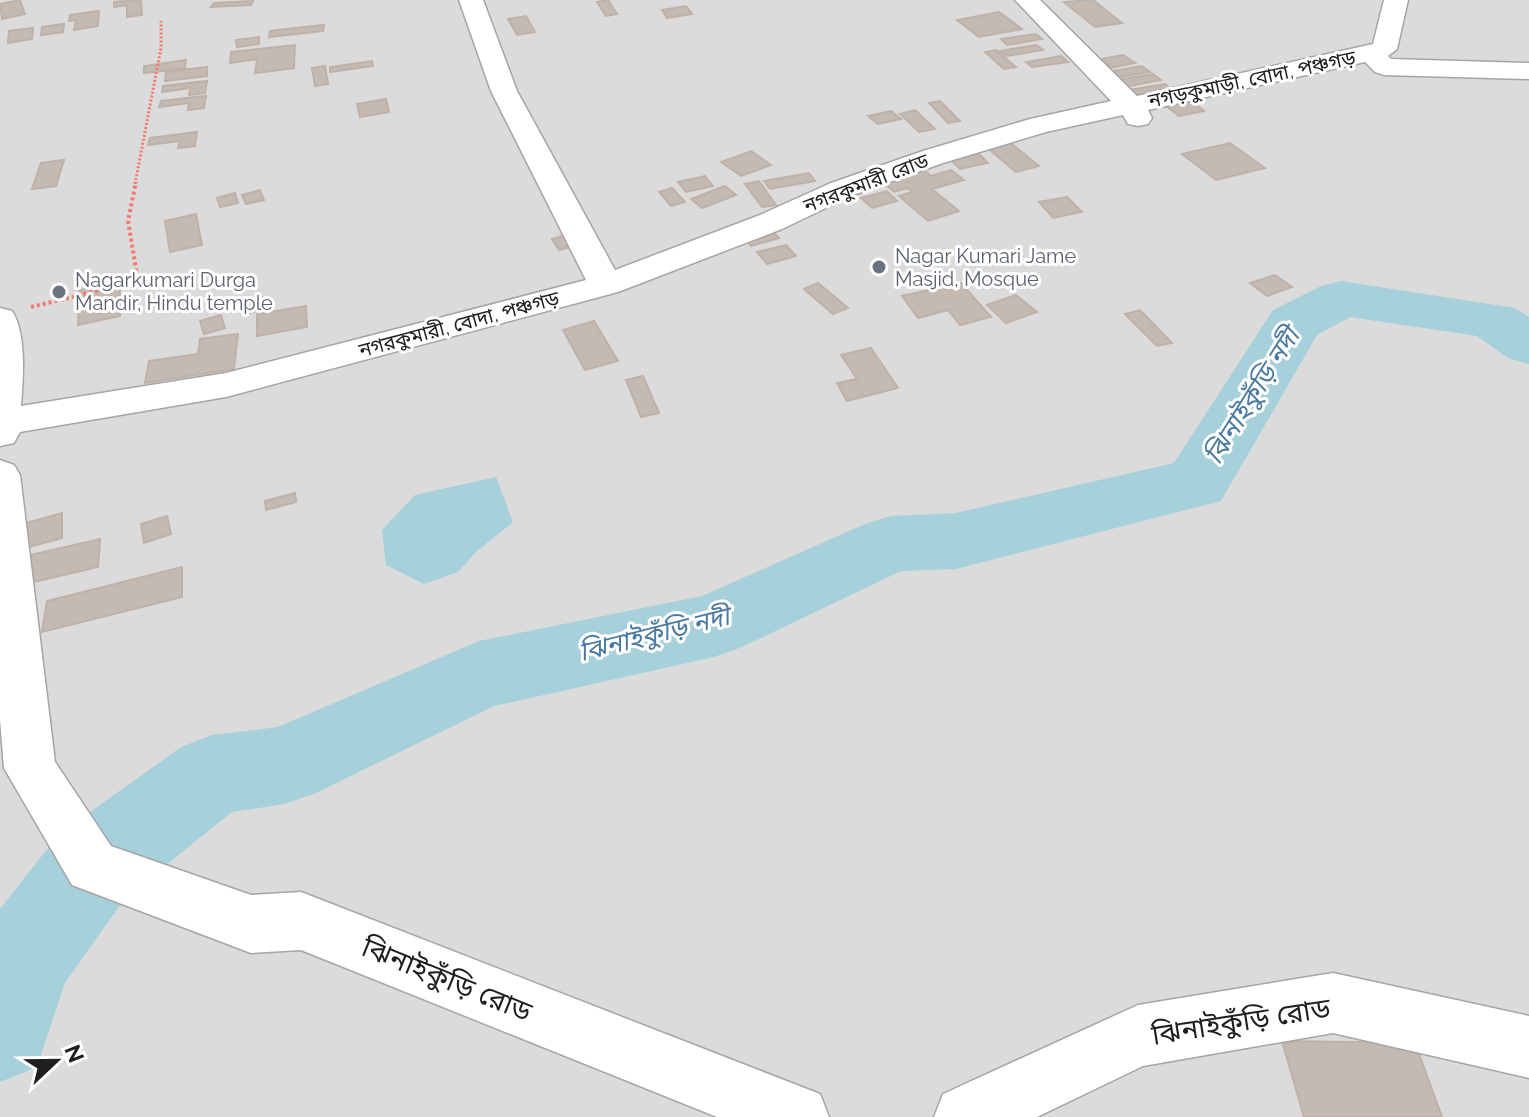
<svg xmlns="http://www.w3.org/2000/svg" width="1529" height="1117" font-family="Raleway,'Noto Sans Bengali',sans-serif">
	<rect width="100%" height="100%" fill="#eeebe4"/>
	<!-- residential -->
	<path fill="#dcdbdb" d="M0,0h1529v1117h-1529z"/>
	<!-- water -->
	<path fill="#a6d0da" d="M496,477l17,45 -36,29 -19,21 -34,12 -38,-19 -4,-35 33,-35z"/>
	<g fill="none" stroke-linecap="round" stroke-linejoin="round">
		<!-- river -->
		<path fill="#a6d0da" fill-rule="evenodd" d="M1341,281l174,27 14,9v47l-21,-6 -31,-22 -127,-19 -33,18 -96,166 -265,68 -55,2 -159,76 -28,10 -220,49 -178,87 -31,11 -53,8 -107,86 -60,85 -28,84 -37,15v-173l59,-75 122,-87 31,-12 66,-8 201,-86 223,-45 163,-72 26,-8 65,-3 218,-50 99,-153 48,-24z"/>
	</g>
	<!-- building -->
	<path fill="#c3bab4" stroke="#bfb1a7" stroke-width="2" d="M20,0l5,14 -23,5 -2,-15z
		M141,0l1,15 -15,2v-12l-13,2v-5z
		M608,0l9,14 -11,2 -9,-14z
		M1093,0l29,23 -27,4 -31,-25z
		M253,1l-2,4 -40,2 3,-4z
		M686,6l6,8 -25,4 -5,-8z
		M99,11l-1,15 -24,4 2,-10 -7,1 1,-6z
		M999,12l23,17 -43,8 -22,-17z
		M526,16l9,16 -18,3 -9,-16z
		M64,24l-1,8 -22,3 1,-8z
		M324,25l-1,6 -54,6 1,-6z
		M33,28l-1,11 -24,4 1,-12z
		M1036,34l6,5 -35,6 -6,-6z
		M259,37v7l-22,3 -1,-7z
		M295,45l-1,23 -39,5 2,-14 -27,4 1,-11z
		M1036,45l7,5 -36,6 -7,-5z
		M996,50l20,17 -12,2 -19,-17z
		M1123,55l12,8 -24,5 -11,-9z
		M1061,56l7,6 -36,5 -6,-5z
		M186,60l-1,8 -41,5v-7z
		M372,61l1,5 -43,6v-5z
		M325,66l3,18 -13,2 -3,-18z
		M1142,66l8,6 -36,6 -8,-6z
		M207,67v9l-42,5 1,-9z
		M1153,74l8,6 -36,7 -8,-7z
		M207,81l-2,12 -16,2 1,-7 -28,4 1,-6z
		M1165,84l8,6 -37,6 -8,-6z
		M206,96l-2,12 -16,2 1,-7 -30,4 2,-6z
		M386,99l3,13 -29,5 -3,-13z
		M940,101l20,20 -12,2 -19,-20z
		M1191,101l13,10 -25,5 -13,-10z
		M915,110l20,19 -16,3 -19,-18z
		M891,111l10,8 -23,5 -10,-8z
		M197,132l-2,14 -17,2 2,-7 -32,4 2,-7z
		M1007,140l32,26 -23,6 -31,-26z
		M1230,143l35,25 -49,12 -34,-26z
		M751,151l20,14 -30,11 -20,-14z
		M977,152l11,11 -28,6 -11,-11z
		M64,160l-8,26 -24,3 9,-26z
		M924,170l7,6 20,-6 13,10 -32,9 27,22 -31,10 -29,-25 13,-4 -5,-4 -13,4 -11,-10z
		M809,173l6,8 -45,8 -6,-8z
		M705,176l8,10 -27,6 -8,-10z
		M759,181l17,24 -14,2 -17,-23z
		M725,186l11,9 -34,13 -11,-9z
		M672,188l13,14 -14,4 -12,-14z
		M260,190l4,10 -18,4 -4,-9z
		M887,191l10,10 -25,7 -11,-10z
		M235,193l3,10 -18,4 -3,-9z
		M1067,197l15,15 -29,6 -14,-16z
		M196,214l6,31 -32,7 -5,-31z
		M769,228l10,10 -28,8 -10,-11z
		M581,231l8,11 -30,8 -7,-11z
		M786,245l10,11 -29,8 -10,-12z
		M1275,275l17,12 -25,9 -17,-13z
		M120,282v34l-42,9 1,-35z
		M818,283l30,25 -15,6 -29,-25z
		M961,283l30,34 -31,8 -12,-15 -30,8 -16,-22z
		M1016,295l21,17 -31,11 -19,-18z
		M262,297l5,11 -21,6 -4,-12z
		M306,306l1,21 -50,9v-22z
		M1140,310l32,33 -15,3 -32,-32z
		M221,315l4,13 -21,6 -4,-13z
		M594,321l24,40 -33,9 -22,-40z
		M238,334l-4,35 -89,14 4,-22 49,-7 2,-15z
		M871,348l27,40 -51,13 -10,-18 20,-4 -16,-24z
		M643,376l16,37 -18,4 -15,-37z
		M295,493l1,9 -30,8 -1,-9z
		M62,513v25l-62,17v-25z
		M167,516l4,18 -27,9 -3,-19z
		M100,539l-2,28 -98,23v-28z
		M182,567v30l-140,35 5,-31z
		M1282,1041l133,2 27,74h-138z"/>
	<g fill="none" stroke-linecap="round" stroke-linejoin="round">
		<!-- minor casing -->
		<g stroke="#a5a5a5" stroke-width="3">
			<path id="minor" d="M459,0h24l34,91 98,179 145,-55 71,-32 92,-32 107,-32 81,-18 -96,-101h25l97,96 236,-52 11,-44h24l-11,49 -9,7 3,3 138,4v16l-145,-4 -9,-3 -10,-10 -217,48 4,8 -4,6 -10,2 -10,-2 -5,-9 -77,17 -103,31 -90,32 -71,34 -164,63 -392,105 -206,35 -6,11 -14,3v-138l12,3c15,22 11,69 9,95l205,-33 360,-93 -95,-189z
				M0,460l14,5 6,10 35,287 56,84 140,49 50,-3 519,202 9,23h-112l-416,-167 -50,3 -179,-68 -68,-117 -4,-49z
				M1333,973l196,43v62l-196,-45 -190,33 -106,51h-103l9,-23 195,-89z"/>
		</g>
		<!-- path-far1 -->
		<path stroke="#f4786f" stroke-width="3" stroke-dasharray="2 2" stroke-linecap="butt" d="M135,184l26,-136v-27"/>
		<!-- path -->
		<path stroke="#f4786f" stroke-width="4" stroke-dasharray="3 3" stroke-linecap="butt" d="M31,307l107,-26 -10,-60 8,-39"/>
		<!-- minor -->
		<use href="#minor" fill="#fff" fill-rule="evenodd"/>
	</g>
	<!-- markers -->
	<g fill="#6b7280" stroke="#fff" stroke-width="3">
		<circle cx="879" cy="267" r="8"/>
		<circle cx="59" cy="292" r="8"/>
	</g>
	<g text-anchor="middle" stroke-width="6" stroke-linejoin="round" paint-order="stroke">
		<!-- far-street labels -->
		<g font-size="20" fill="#1e1e1e" stroke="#fff">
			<text transform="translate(1252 79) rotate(-12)" y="7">নগড়কুমাড়ী, বোদা, পঞ্চগড়</text>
			<text transform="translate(866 183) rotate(-21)" y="7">নগরকুমারী রোড</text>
			<text transform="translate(459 324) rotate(-15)" y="7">নগরকুমারী, বোদা, পঞ্চগড়</text>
		</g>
		<!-- far-worship labels -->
		<g font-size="20" fill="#5b616d" stroke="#fff" text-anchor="start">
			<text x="895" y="263">Nagar Kumari Jame<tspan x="895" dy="23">Masjid, Mosque</tspan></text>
			<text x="75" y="287">Nagarkumari Durga<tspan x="75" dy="23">Mandir, Hindu temple</tspan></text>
		</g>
		<!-- water labels -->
		<g font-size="26" font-style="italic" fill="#4b7aa1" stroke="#fff">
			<text transform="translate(1252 396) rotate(-58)" y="9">ঝিনাইকুঁড়ি নদী</text>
			<text transform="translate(654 634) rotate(-14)" y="9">ঝিনাইকুঁড়ি নদী</text>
		</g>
		<!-- near-street labels -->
		<g font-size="28" fill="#1e1e1e" stroke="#fff">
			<text transform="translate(447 979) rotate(22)" y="10">ঝিনাইকুঁড়ি রোড</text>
			<text transform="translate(1241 1021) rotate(-9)" y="10">ঝিনাইকুঁড়ি রোড</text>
		</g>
	</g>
	<!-- north arrow -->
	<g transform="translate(56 1061) rotate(68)" stroke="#ffffff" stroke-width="6" paint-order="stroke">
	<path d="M0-6L14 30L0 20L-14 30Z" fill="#1e1e1e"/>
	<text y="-12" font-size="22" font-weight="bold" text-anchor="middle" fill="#1e1e1e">N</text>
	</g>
</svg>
